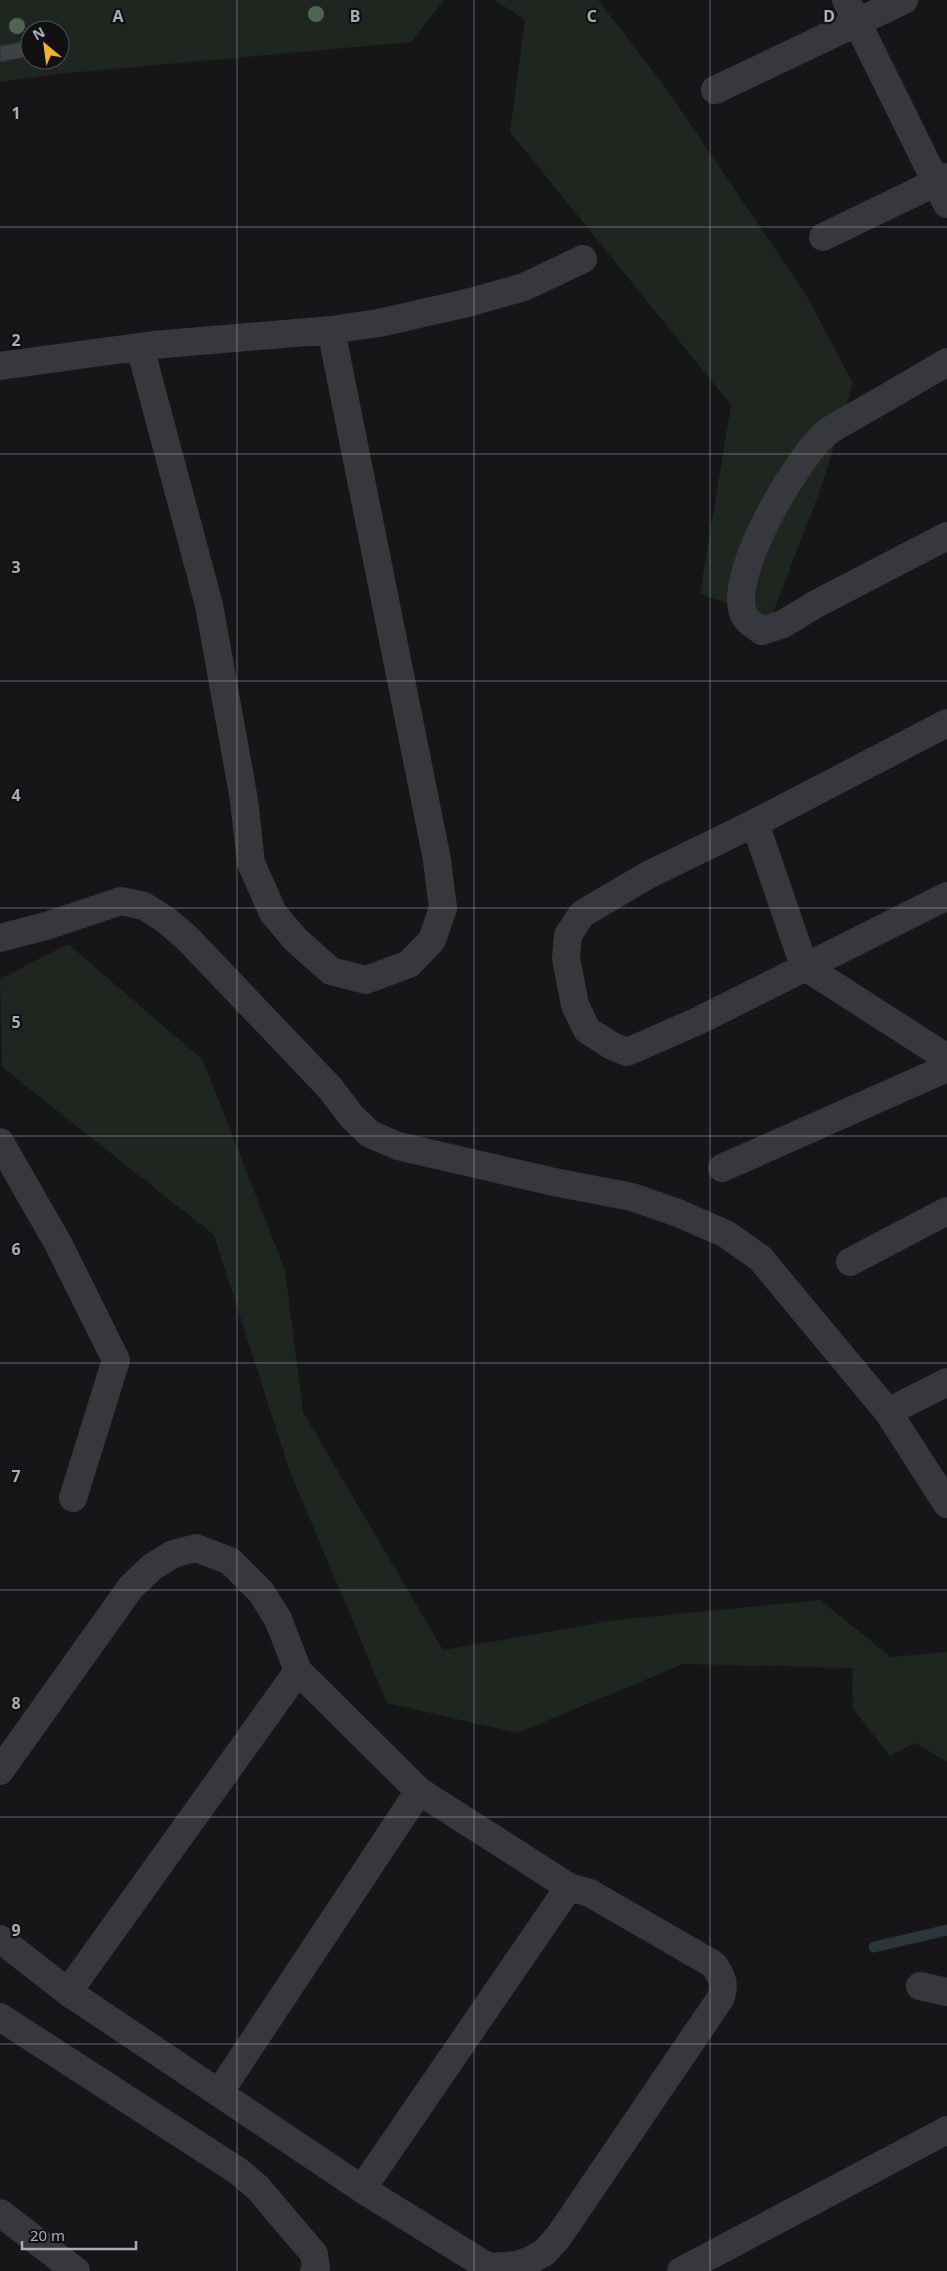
<svg xmlns="http://www.w3.org/2000/svg" width="947" height="2271" font-family="'Noto Sans',sans-serif">
	<rect width="100%" height="100%" fill="#161618"/>
	<!-- green -->
	<path fill="#1e261f" fill-rule="evenodd" d="M0,0h444l-33,42 -353,32 -58,8zM30,30h30v30h-30z
		M494,0h104l65,84 142,209 48,90 -31,102 -51,133 -71,-24 31,-189 -221,-273 15,-112z
		M68,944l135,116 82,210 18,142 140,238 173,-30 204,-20 71,57 56,-5v110l-32,-19 -25,13 -37,-47 -1,-41 -169,-4 -166,69 -130,-30 -98,-234 -75,-234 -212,-168 -2,-88z"/>
	<g fill="none" stroke-linecap="round" stroke-linejoin="round">
		<!-- stream -->
		<path stroke="#2c353c" stroke-width="11" d="M874,1947l73,-17"/>
	</g>
	<!-- building -->
	<path fill="#404145" stroke="#303034" d="M30,40v16l-30,6v-16z"/>
	<g fill="none" stroke-linecap="round" stroke-linejoin="round">
		<!-- minor -->
		<path stroke="#37383d" stroke-width="28" d="M846,0l101,204
			M715,90l189,-90
			M823,237l124,-60
			M140,347l69,258 35,195 7,63 22,50 23,27 35,31 35,9 43,-16 23,-24 11,-32 -6,-48 -106,-530
			M947,362c-29,17 -57,34 -86,50 -11,7 -26,13 -36,22 -30,27 -96,139 -82,179 3,8 12,13 19,18l21,-7 33,-20 131,-68
			M0,366l153,-21 178,-15 48,-7 88,-20 57,-16 59,-28
			M947,723l-192,100 -107,52 -66,39 -14,21 -2,23 9,47 12,25 25,16 15,6 71,-31 249,-125
			M755,823l49,143 143,92
			M0,938l46,-12 75,-25 23,5 22,14 21,18 143,150 22,29 18,17 28,12 156,36 78,15 46,16 48,21 34,24 128,154 59,92
			M0,1142l59,103 57,115 -43,138
			M722,1168l225,-100
			M850,1262l97,-51
			M888,1412l59,-30
			M0,1771l131,-184 21,-20 21,-13 23,-6 34,13 31,31 17,27 20,52 121,120 150,96 21,6 123,71c9,12 13,21 7,35l-161,237 -14,16 -14,8 -14,5 -29,2 -126,-78 -143,-96 -151,-101 -68,-53
			M920,1986l27,6
			M68,1992l230,-321
			M0,2017l238,154 20,17 56,66 2,14 -2,3
			M219,2093l200,-302
			M362,2189l207,-302
			M0,2213l76,58
			M681,2271l266,-141"/>
	</g>
	<!-- trees -->
	<g fill="#506452">
		<circle cx="316" cy="14" r="8"/>
		<circle cx="17" cy="26" r="8"/>
	</g>
	<!-- grid -->
	<path fill="none" stroke="#a8adb8" stroke-width="1" stroke-opacity="0.55" d="M237,0v2271M474,0v2271M710,0v2271M0,227h947M0,454h947M0,681h947M0,908h947M0,1136h947M0,1363h947M0,1590h947M0,1817h947M0,2044h947"/>
	<g font-size="16" text-anchor="middle" font-weight="bold" fill="#a8adb8" stroke="#111113" stroke-width="4.5" stroke-linejoin="round" paint-order="stroke">
		<text x="118" y="22">A</text>
		<text x="355" y="22">B</text>
		<text x="592" y="22">C</text>
		<text x="829" y="22">D</text>
		<text x="16" y="119">1</text>
		<text x="16" y="346">2</text>
		<text x="16" y="573">3</text>
		<text x="16" y="801">4</text>
		<text x="16" y="1028">5</text>
		<text x="16" y="1255">6</text>
		<text x="16" y="1482">7</text>
		<text x="16" y="1709">8</text>
		<text x="16" y="1936">9</text>
	</g>
	<!-- north arrow -->
	<g transform="translate(45 45) rotate(331)"><circle r="24" fill="#111113" stroke="#4d4f55"/>
	<path d="M0-4L9 19L0 12L-9 19Z" fill="#f2b134"/>
	<text y="-8" font-size="14" font-weight="bold" text-anchor="middle" fill="#a8adb8">N</text>
	</g>
	<!-- scale -->
	<path d="M22 2241v8h114v-8" fill="none" stroke="#a8adb8" stroke-width="2.5"/>
	<text x="30" y="2241" font-size="15" fill="#a8adb8" stroke="#111113" stroke-width="4" paint-order="stroke">20 m</text>
</svg>
